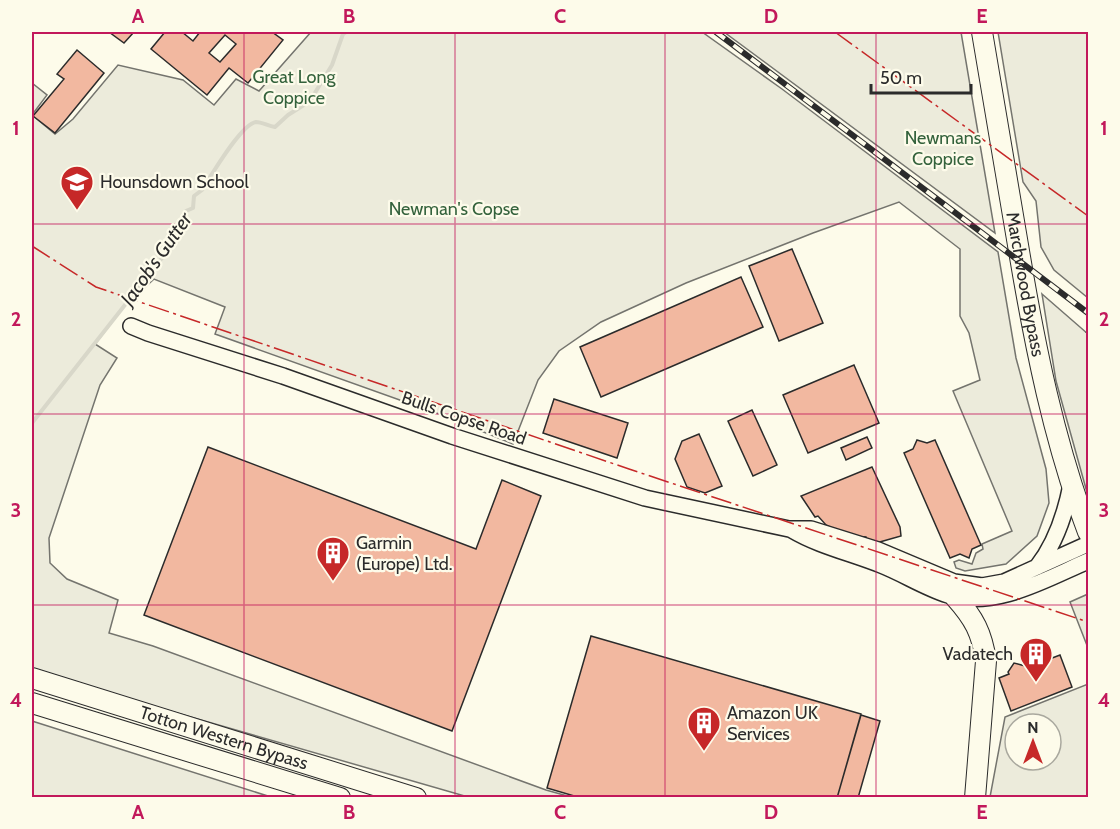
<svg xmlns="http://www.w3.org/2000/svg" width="1120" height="829" font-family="Cabin,sans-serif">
	<rect width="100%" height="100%" fill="#fdfbea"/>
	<!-- green -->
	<path fill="#ecebdb" stroke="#74746e" stroke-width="1.5" fill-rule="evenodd" d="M311,32h391l80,57 216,163 18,106 30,111 3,34 -12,33 -31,28 -41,7 -9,-3 -2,-6 5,-2 13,4 4,-11 7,-4 -1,-5 30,-13 -59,-140 27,-11 -11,-47 -9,-17v-67l-61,-47 -86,31 -127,50 -85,39 -42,29 -21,29 -25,64 -74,-30 -224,-80 10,-27 -71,-28 -31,29 -28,36 22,14 -17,27 -51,153 1,25 17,16 51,21 -9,33 44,13 393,144 25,7h-103l-312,-90 -124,-39v-585l15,12 -15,20 23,19 18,-15 45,-54 65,15 31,25 22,-26 23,12z
		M724,32h237l34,201z
		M998,32h90v266l-34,-28 -13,-23 -5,-46 -13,-19z
		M1042,294l46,40v162l-32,-115z
		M1088,594v54l-18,-46z
		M1088,684v113h-98l15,-80zM1015,724h36v36h-36z
		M32,721l239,76h-239z"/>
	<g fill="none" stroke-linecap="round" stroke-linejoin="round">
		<!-- stream -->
		<path stroke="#d8d7c9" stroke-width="4" d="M32,423l137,-174 17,-38 7,-3 1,-12 8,-6c9,-14 39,-66 54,-68 6,0 12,4 19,5l13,-12 19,-12 6,-7 19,-31 11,-31 3,-2"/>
	</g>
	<!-- building -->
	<path fill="#f2b8a0" stroke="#2b2b2b" stroke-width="1.5" fill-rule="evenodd" d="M109,32h25l-10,11z
		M165,32h17l11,9 7,-9h72l11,8 -35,43 -19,-15 -22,27 -56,-46zM225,35l11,9 -16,18 -11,-9z
		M77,50l27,23 -49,60 -22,-17 31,-37 -7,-5z
		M792,249l31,74 -44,18 -30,-75z
		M741,277l22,50 -162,70 -21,-50z
		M854,365l25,58 -71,30 -25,-58z
		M554,399l74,24 -11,35 -74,-25z
		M752,410l25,55 -24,11 -25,-55z
		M699,434l23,52 -17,7 -18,-6 -12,-28 7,-18z
		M867,437l5,11 -26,12 -5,-12z
		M917,440l10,3 8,-3 46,105 -9,4 -3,9 -9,-4 -10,4 -46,-105 9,-4z
		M208,447l268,102 26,-69 39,16 -89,235 -308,-116z
		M872,467l28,60 1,9 -32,9 -3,-8 -18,-1 -22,-11 -8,-9 -3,1 -14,-21z
		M591,636l270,78 -24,84h-256l-34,-10z
		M1060,655l12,32 -61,24 -12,-33 10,-4 -1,-2 6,-9 11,3 1,2z
		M861,715l19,6 -22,77h-21z"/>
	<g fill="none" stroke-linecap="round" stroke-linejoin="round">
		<!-- minor casing -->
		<g stroke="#2b2b2b" stroke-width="18">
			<path id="minor" d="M131,326l17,7 135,43 169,60 193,62 144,31h22l67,21 76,32 28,4 22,-4 84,-38
				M792,530c27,16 59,23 89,35 23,9 44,23 67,30 48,14 98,-16 140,-34
				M1037,567c19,-24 28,-52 34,-82"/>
		</g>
		<!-- major casing -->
		<g stroke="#2b2b2b" stroke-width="22">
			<g id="major">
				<path id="s1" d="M982,32c12,73 24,146 37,219 16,96 35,190 69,281"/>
				<path d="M955,597c19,21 27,36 31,64l-11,137"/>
				<path id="s2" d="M32,678l384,120"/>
				<path d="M32,703l308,95"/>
			</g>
		</g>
		<!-- minor -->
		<use href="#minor" stroke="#fdfbea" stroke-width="15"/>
		<!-- major -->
		<use href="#major" stroke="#fdfbea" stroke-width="20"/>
		<!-- rail casing -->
		<g stroke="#2b2b2b" stroke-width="6">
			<path id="rail" d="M716,32l372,281"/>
		</g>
		<!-- rail -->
		<use href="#rail" stroke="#fdfbea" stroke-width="4" stroke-dasharray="11" stroke-linecap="butt"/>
		<!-- fence -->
		<path stroke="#2b2b2b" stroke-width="1.5" stroke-dasharray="8 3" stroke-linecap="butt" d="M1086,332l2,2"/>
		<!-- power -->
		<path stroke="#c62828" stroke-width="1.5" stroke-dasharray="21 4.5 3 4.5" stroke-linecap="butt" d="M835,32l253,184
			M32,246l64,41 533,182 459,153"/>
	</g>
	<!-- grid -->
	<path fill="none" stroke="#c2185b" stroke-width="1.5" stroke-opacity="0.55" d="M244,32v766M455,32v766M665,32v766M876,32v766M32,224h1056M32,414h1056M32,605h1056"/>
	<!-- icons -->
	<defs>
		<g id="school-pin" transform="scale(1.725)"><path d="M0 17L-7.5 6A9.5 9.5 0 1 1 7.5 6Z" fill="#c62828" stroke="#fdfbea"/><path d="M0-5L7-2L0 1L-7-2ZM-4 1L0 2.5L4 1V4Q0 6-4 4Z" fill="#fff"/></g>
		<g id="building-pin" transform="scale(1.725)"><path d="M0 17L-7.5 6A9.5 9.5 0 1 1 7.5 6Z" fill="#c62828" stroke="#fdfbea"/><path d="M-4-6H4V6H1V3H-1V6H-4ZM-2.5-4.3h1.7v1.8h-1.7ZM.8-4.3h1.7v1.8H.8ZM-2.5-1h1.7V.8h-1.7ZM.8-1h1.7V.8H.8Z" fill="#fff"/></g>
	</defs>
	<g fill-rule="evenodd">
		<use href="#school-pin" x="77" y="182"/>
		<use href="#building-pin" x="333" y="553"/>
		<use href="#building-pin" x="1036" y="654"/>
		<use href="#building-pin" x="704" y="723"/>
	</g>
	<g text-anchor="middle" stroke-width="4.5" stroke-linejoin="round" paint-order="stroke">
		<!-- park labels -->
		<g font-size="18" fill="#34623c" stroke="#fdfbea">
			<text x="294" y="83">Great Long<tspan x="294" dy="21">Coppice</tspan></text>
			<text x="943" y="144">Newmans<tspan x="943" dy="21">Coppice</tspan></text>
			<text x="454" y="215">Newman's Copse</text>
		</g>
		<!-- poi labels -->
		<g font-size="18" fill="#2b2b2b" stroke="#fdfbea" text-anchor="start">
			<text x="100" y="188">Hounsdown School</text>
			<text x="356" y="549">Garmin<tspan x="356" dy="21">(Europe) Ltd.</tspan></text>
			<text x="1013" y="660" text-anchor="end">Vadatech</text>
			<text x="727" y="719">Amazon UK<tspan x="727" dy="21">Services</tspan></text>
		</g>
		<!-- street labels -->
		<g font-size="18" fill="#2b2b2b" stroke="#fdfbea">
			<text dy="6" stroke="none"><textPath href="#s1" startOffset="256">Marchwood Bypass</textPath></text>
			<text transform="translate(464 418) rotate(19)" y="6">Bulls Copse Road</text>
			<text dy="6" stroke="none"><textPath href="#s2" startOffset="201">Totton Western Bypass</textPath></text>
		</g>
		<!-- water labels -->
		<g font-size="20" font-style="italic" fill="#2b2b2b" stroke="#fdfbea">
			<text transform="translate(156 259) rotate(-55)" y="7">Jacob's Gutter</text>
		</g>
	</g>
	<!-- border -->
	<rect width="1120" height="829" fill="none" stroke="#fdfbea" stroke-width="66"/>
	<!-- north arrow -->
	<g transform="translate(1033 742)"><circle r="28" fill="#fdfbea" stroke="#a9a89e" stroke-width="1.5"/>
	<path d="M0-4.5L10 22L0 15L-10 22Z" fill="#c62828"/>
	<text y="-9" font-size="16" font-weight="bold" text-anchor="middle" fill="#2b2b2b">N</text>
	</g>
	<!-- scale -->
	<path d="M871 84v9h100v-9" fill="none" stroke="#2b2b2b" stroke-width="3"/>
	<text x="880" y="84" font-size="18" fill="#2b2b2b" stroke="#fdfbea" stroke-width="4.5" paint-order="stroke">50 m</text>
	<rect x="33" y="33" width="1054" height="763" fill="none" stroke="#c2185b" stroke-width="2"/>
	<g font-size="20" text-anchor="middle" font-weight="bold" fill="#c2185b">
		<text x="138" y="23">A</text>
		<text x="349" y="23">B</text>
		<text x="560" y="23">C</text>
		<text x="771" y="23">D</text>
		<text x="982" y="23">E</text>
		<text x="16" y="135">1</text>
		<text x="1104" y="135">1</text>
		<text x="16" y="326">2</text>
		<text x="1104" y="326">2</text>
		<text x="16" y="517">3</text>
		<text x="1104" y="517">3</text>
		<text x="16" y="707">4</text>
		<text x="1104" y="707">4</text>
		<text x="138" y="819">A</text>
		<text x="349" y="819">B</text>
		<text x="560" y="819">C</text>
		<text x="771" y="819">D</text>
		<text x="982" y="819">E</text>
	</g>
</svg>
